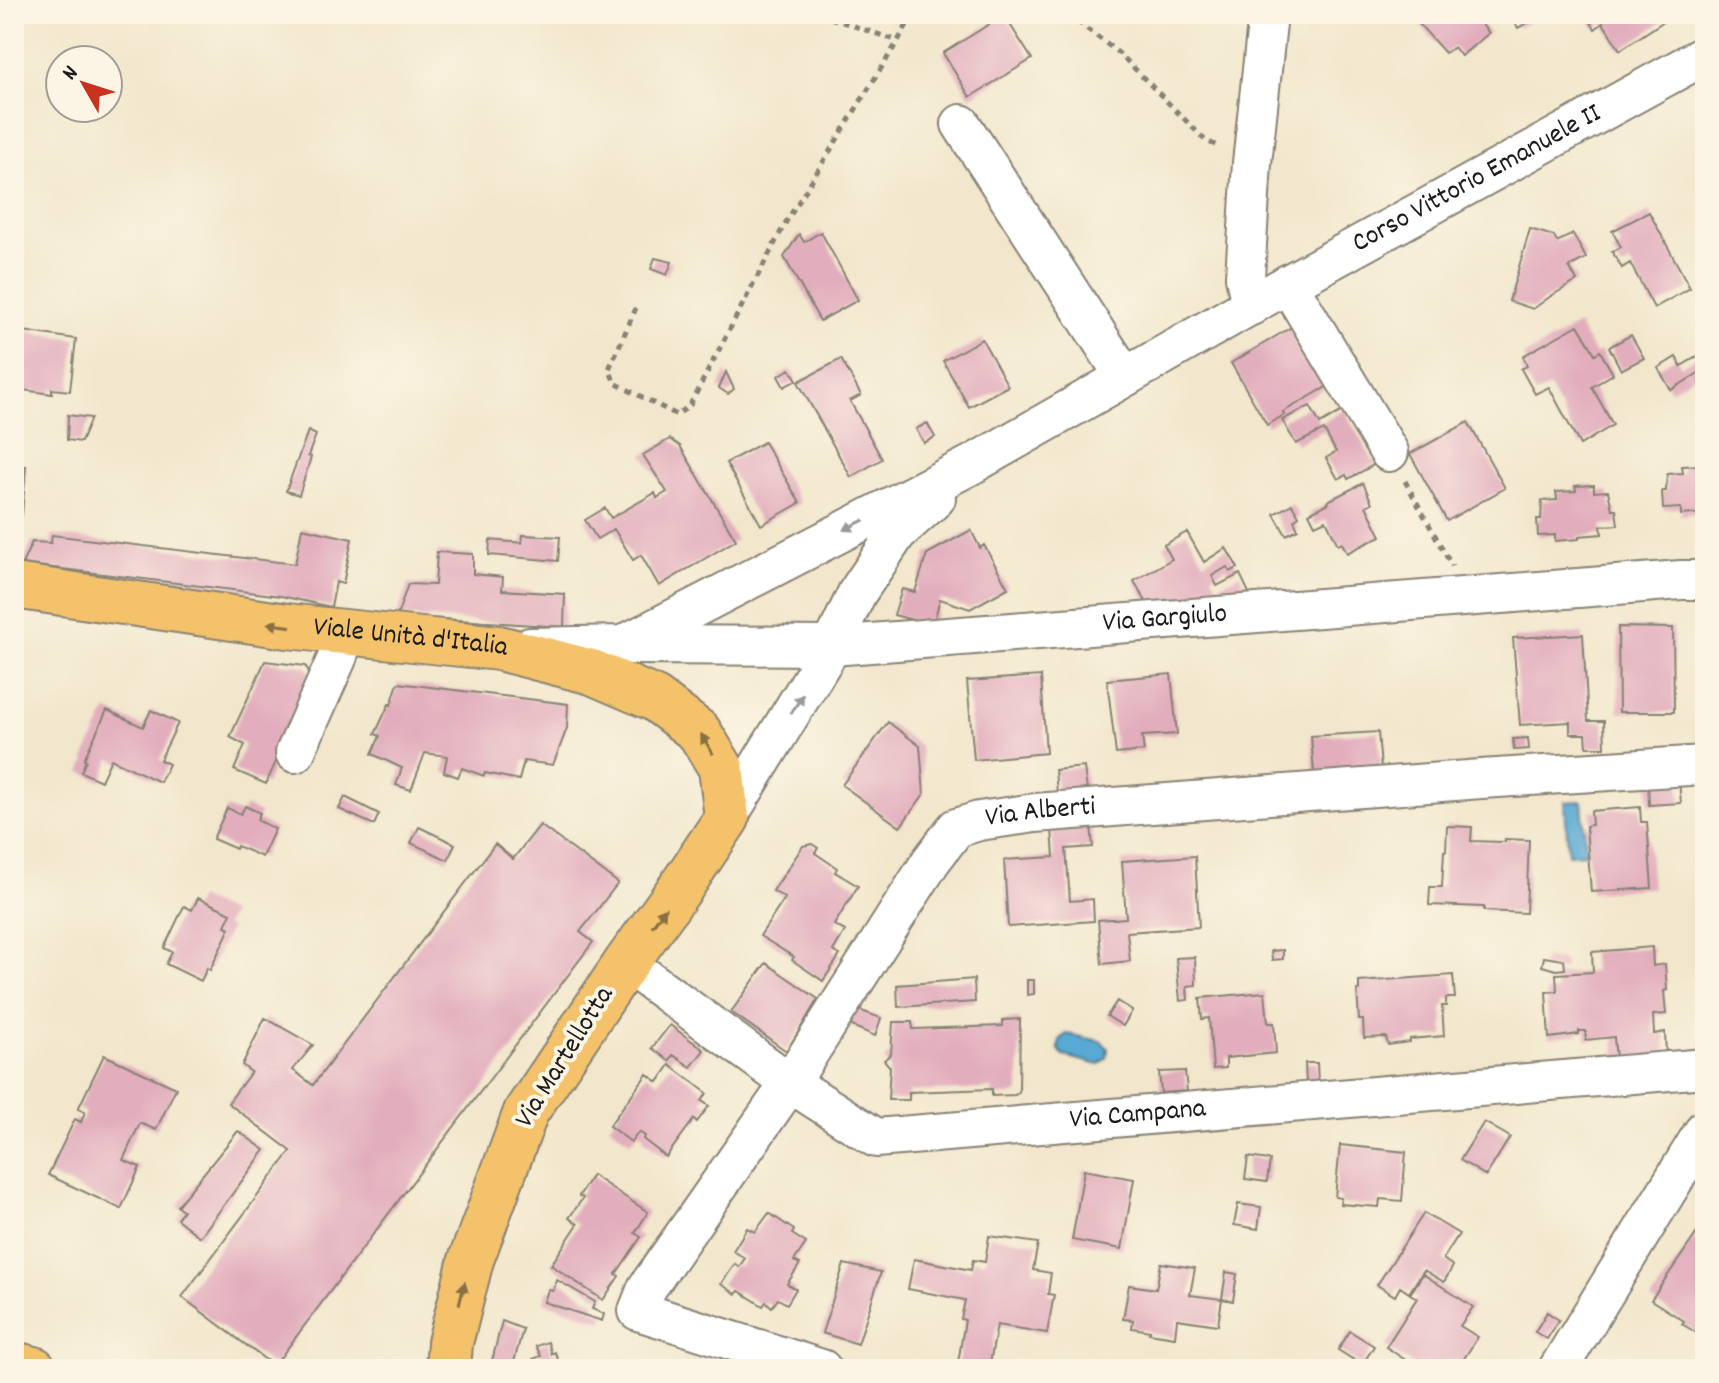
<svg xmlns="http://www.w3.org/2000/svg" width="1719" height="1383" viewBox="0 0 1719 1383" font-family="Dekko,sans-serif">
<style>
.water{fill:#58a9d3;stroke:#3a6278;stroke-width:2}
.building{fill:#e2aebd}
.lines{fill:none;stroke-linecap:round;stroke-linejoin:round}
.minor-casing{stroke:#878274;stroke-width:42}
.major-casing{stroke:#878274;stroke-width:48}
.path{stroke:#878274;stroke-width:5;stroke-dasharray:6 6;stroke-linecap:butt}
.minor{stroke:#fff;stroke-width:38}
.major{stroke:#f4c26a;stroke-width:44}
.oneway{fill:#999}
.oneway2{fill:#886f43}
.labels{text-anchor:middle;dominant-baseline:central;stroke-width:8;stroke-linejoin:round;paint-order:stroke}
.street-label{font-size:28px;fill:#1c1c1c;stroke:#fcf5e5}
</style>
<rect width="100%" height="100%" fill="#fcf5e5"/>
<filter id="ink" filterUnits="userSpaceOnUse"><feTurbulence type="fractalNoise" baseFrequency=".0125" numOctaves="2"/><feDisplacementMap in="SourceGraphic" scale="16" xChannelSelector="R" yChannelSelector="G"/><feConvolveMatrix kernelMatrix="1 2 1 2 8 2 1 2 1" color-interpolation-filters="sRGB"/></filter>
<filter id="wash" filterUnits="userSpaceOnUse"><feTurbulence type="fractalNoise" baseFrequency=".006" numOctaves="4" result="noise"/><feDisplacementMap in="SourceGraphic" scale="32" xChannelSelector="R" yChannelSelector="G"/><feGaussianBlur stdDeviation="1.8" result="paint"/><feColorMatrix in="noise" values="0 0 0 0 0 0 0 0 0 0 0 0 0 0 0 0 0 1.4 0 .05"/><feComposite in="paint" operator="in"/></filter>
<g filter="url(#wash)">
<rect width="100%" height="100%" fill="#f2e7cc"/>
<path class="water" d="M1582,801L1586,853L1568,854L1565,802Z
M1067,1034L1100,1041L1108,1048L1107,1058L1099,1065L1064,1056C1057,1052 1058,1045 1061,1038Z"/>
<g id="blocks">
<path class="building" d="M1410,14H1473L1489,33L1461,56L1454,47L1445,53Z
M1510,14H1525L1529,22L1518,28Z
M1594,14H1664L1667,19L1620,50L1603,23L1595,29L1588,18Z
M1004,15L1032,59L970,97L943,53Z
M1649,212L1690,288L1654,308L1630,263L1622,268L1612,252L1621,247L1612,231Z
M1530,229L1554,236L1557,242L1573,234L1586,258L1569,267L1577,281L1551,296L1533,309L1509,301Z
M821,232L858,300L820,321L784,257L799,234L804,242Z
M655,258L672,262L667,275L651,269Z
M1295,325L1330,385L1283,412L1284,415L1267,425L1231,363Z
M1578,325L1595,354L1600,351L1613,374L1592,387L1613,425L1580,445L1549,387L1535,394L1521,369L1527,366L1523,356Z
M23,331L76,339L70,391L52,389V394L15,389Z
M1631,335L1644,358L1621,370L1609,347Z
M982,339L1008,386L969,407L943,361Z
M1705,352V369L1671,390L1658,368L1676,357L1681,366Z
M841,359L861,395L850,401L882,459L851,477L798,382Z
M790,369L797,380L784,387L778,376Z
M726,372L734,389L728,394L719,388Z
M1310,406L1320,424L1344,410L1375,464L1348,479L1346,475L1338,479L1326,458L1336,452L1324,430L1296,444L1282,420Z
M68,415L91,418L81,442L67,440Z
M1468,422L1505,488L1447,521L1410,454Z
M927,423L935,437L924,443L916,429Z
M308,431L316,435L308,456L311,457L299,495L286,491Z
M670,439L680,446L736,540L659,586L641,555L633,560L614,529L597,539L585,520L605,508L611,518L655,493L657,498L667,492L643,455Z
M764,442L800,503L761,525L726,463Z
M1703,465V470H1705V513L1681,515V508L1663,509L1662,491H1666L1667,474L1683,473L1682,466Z
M14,466H26L22,515H14Z
M1363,483L1372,503L1366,506L1381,536L1347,553L1342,543L1338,545L1326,520L1315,525L1309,513L1329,503L1328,501Z
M1594,485V492L1608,491L1612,509H1616L1618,525L1601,526L1602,534L1579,536V539L1555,541V535L1538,536L1537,519H1541L1542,501L1557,500L1556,492L1576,491L1575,486Z
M1292,504L1299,516L1294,520L1298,529L1286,535L1274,514Z
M302,528L352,539L343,584L336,582L331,607L281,596L22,564L32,542L51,543L52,535L295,564Z
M971,530L980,548L984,545L1008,588L970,609L940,599L934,621L920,622L894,615L902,589L915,592L927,554Z
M1187,532L1204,562L1226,548L1238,568L1230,572L1227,567L1212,576L1217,586L1240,574L1250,595L1148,605L1134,581L1172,559L1164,545Z
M523,535L560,537L558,561L489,555L490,540L522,543Z
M437,552L473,554V574L503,577L502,590L565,594L564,627L397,616L408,584L435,585Z
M1618,627L1673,628L1674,712H1619Z
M1583,634L1588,721H1604L1605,747H1587L1586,734H1570V722L1520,725L1513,638Z
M265,661L305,666L314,677L266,784L234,770L245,745L230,737Z
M1171,674L1177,734L1142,736L1144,751L1116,754L1107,680Z
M1041,676L1046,753L974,760L967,681Z
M398,683L568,704L567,728L553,765L524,761L519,780L485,773L484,776L462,768L458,777L444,772L447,756L425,753L411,790L396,785L402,768L372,754L380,736L375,734L389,704L391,705Z
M107,710L143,727L151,710L178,723L160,760L169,764L160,782L111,759L101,781L81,772L86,760L84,759Z
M888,722L920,746L924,794L900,827L842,785Z
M1378,732L1381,768L1314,773L1311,736Z
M1528,738L1529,749L1514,750L1513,739Z
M1084,767L1087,791L1057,793L1055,770Z
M1679,781L1681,803L1649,805L1648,784Z
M345,797L379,814L374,825L339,809Z
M245,806L260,813L257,820L275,829L262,857L237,846L236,849L213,839L227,808L241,814Z
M1640,807L1641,822H1647L1652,888L1591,892L1586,826L1592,825L1591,811Z
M540,825L618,883L580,932L593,942L274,1366L182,1297L291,1151L228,1103L251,1072L242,1065L265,1018L313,1045L293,1070L313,1085L495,844L513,859Z
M1091,825L1093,847L1066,849L1070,901L1093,899L1094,921L1008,927L1004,860L1054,857L1052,829Z
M1447,826L1472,827L1471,841L1505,842V839L1529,840L1526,913L1484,911V907L1429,905L1430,887H1442L1444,851H1446Z
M419,827L455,844L448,860L411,843Z
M812,844L818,848L815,853L837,868L835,872L858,886L834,925L845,931L833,951L840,955L823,981L792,960L794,957L760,936L785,898L773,891L803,846Z
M1195,856L1199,927L1127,932L1130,961L1102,964L1098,920L1126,918L1122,861Z
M198,898L231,913L225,926L230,928L210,970L207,968L201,981L166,964L172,952L164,948L184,906L192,910Z
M1652,947L1653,966L1665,964L1667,990L1664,991L1666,1014L1653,1015L1654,1034L1665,1032L1666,1056L1616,1060L1614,1037L1586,1040V1031H1579V1034L1549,1038L1546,992L1557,991L1556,974L1593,972L1592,952Z
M1283,950V959L1272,960L1271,951Z
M1195,957L1196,985L1187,986L1188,1000L1180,1001L1176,958Z
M1544,957L1564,960L1565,969L1556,970L1542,966Z
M766,963L818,999L788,1049L785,1050L731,1012Z
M1453,975L1455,998H1446V1006H1442L1444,1036L1410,1039V1042L1388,1045L1386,1037L1364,1038L1363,1020H1359L1357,990H1359V982Z
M974,979L975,1002L898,1007L897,985Z
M1027,980H1034V994L1027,995Z
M1265,992L1268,1023H1274L1276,1053L1226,1058V1068L1213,1069L1209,1018L1202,1019L1200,998Z
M1117,1001L1132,1011L1123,1026L1107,1016Z
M856,1009L881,1018L875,1036L847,1024Z
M1020,1019L1019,1092L1015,1095L992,1096V1089L909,1092V1100H888L890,1067L884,1060L891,1054L893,1022H912L913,1029L1003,1026V1020Z
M670,1025L704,1050L691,1067L673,1055L669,1061L652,1048Z
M104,1055L176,1088L156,1130L140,1123L123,1160L140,1167L121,1209L48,1175L75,1119L81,1122L85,1112L78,1109Z
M1305,1063H1317L1318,1082L1306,1083Z
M670,1065L707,1093L702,1101L709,1106L697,1122L694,1119L666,1157L643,1139L645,1136L639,1132L631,1142L609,1126L647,1074L658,1082Z
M1185,1071L1187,1091L1161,1093L1159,1072Z
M1484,1122L1510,1137L1486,1176L1460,1160Z
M238,1131L265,1150L200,1237L177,1219L183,1210L177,1206Z
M1340,1145L1406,1152L1402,1201L1380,1199L1379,1207L1340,1204L1341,1198L1335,1197Z
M1248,1157L1270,1160L1267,1182L1245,1179Z
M1084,1170L1134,1179L1122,1249L1072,1240Z
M592,1175L648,1212L635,1233L641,1237L616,1274L619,1276L603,1300L551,1265L578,1224L569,1218L583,1198L579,1196Z
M1238,1204L1261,1207L1258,1229L1234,1225Z
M769,1213L794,1230L792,1234L806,1243L794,1261L800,1264L787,1284L796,1289L787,1304L778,1299L772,1307L766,1302L763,1306L739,1291L736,1294L721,1284L735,1264L739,1267L745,1258L733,1251L747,1228L755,1232Z
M1424,1213L1459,1234L1443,1259L1453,1266L1444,1282L1424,1270L1409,1293L1400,1287L1395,1296L1377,1285Z
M1705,1221V1317L1695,1332L1682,1324L1684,1321L1651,1300Z
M989,1236L1038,1243L1033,1270L1051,1273L1048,1294L1054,1295L1047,1333L997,1325L989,1369H957L965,1320L961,1319L965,1300L908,1289L914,1259L971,1270L973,1260L985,1262Z
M1161,1263L1195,1268L1190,1295L1222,1299L1218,1325L1177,1319L1175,1337L1149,1333L1150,1331L1132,1328L1133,1320L1123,1319L1129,1285L1156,1289Z
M844,1264L881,1272L858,1344L822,1333Z
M1226,1272L1237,1274L1233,1301L1222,1299Z
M1423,1274L1473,1307L1460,1326L1478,1337L1457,1369H1427L1422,1366L1419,1369L1386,1347L1417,1298L1410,1294Z
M557,1280L595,1302L592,1309L604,1314L602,1321L544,1302L548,1290L553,1291Z
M1547,1312L1559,1320L1547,1339L1535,1332Z
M502,1321L523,1329L512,1369H490Z
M1350,1331L1374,1346L1362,1365L1338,1350Z
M548,1342L552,1354L555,1352L562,1369H537L533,1359L541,1356L536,1346Z"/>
</g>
</g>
<g filter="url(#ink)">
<use href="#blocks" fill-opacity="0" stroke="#878274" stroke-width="2"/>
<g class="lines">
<defs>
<g id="minor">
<path d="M961,124L1125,377"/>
<path d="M1288,284L1389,452"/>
<path d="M1251,306L1245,277L1252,163L1268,14"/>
<path id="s1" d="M630,645L832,646L1681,580H1705"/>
<path id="s2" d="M530,647L623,645L973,464L1288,284L1705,55"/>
<path d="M295,753L338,656L345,632"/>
<path d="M727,818L832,646L857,593L897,533L936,498"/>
<path id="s3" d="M626,963L790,1083L876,1138L1705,1068"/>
<path id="s4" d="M822,1369L638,1311L647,1288L790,1083L931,861L956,828L979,821L1035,813L1481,779L1705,765"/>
<path d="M1558,1369L1705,1129"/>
</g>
<g id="major">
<path id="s5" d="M14,586L287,626L499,648L592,672L655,699L699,732L721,768L727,818L681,887L626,963L526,1112L471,1260L450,1343L448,1369"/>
<path d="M14,1364L34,1369"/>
</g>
</defs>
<use href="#minor" class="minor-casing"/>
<use href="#major" class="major-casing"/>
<path class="path" d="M819,14L898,41L913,14
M1068,14L1121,55L1205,140L1219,147
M636,308L609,369L615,383L677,415L690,405L786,222L898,41
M1405,481L1452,566"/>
<use href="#minor" class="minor"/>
<use href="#major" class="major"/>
</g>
<defs><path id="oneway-solid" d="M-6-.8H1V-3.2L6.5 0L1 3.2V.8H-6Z" transform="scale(2)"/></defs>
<g class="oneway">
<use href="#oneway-solid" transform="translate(854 525) rotate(153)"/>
<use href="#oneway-solid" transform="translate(797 704) rotate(-58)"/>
</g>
<g class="oneway2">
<use href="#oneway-solid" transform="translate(279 625) rotate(-172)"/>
<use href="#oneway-solid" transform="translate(707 744) rotate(-121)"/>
<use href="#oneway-solid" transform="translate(659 917) rotate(-54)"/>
<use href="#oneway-solid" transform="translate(462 1293) rotate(-76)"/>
</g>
</g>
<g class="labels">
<g class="street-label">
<text stroke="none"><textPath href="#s2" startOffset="1066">Corso Vittorio Emanuele II</textPath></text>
<text stroke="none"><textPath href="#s1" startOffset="536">Via Gargiulo</textPath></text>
<text stroke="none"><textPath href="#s5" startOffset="400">Viale Unità d'Italia</textPath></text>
<text stroke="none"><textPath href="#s4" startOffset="858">Via Alberti</textPath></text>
<text transform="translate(566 1058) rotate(-58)">Via Martellotta</text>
<text stroke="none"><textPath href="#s3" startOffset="568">Via Campana</textPath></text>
</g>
</g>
<rect width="1719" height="1383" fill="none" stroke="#fcf5e5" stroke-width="48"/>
<g transform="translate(84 84) rotate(309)"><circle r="38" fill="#fcf5e5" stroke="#a29e95" stroke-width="2"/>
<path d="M0-6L14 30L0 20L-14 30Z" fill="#c8321e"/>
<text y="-12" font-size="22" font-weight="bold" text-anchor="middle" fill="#1c1c1c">N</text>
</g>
</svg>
